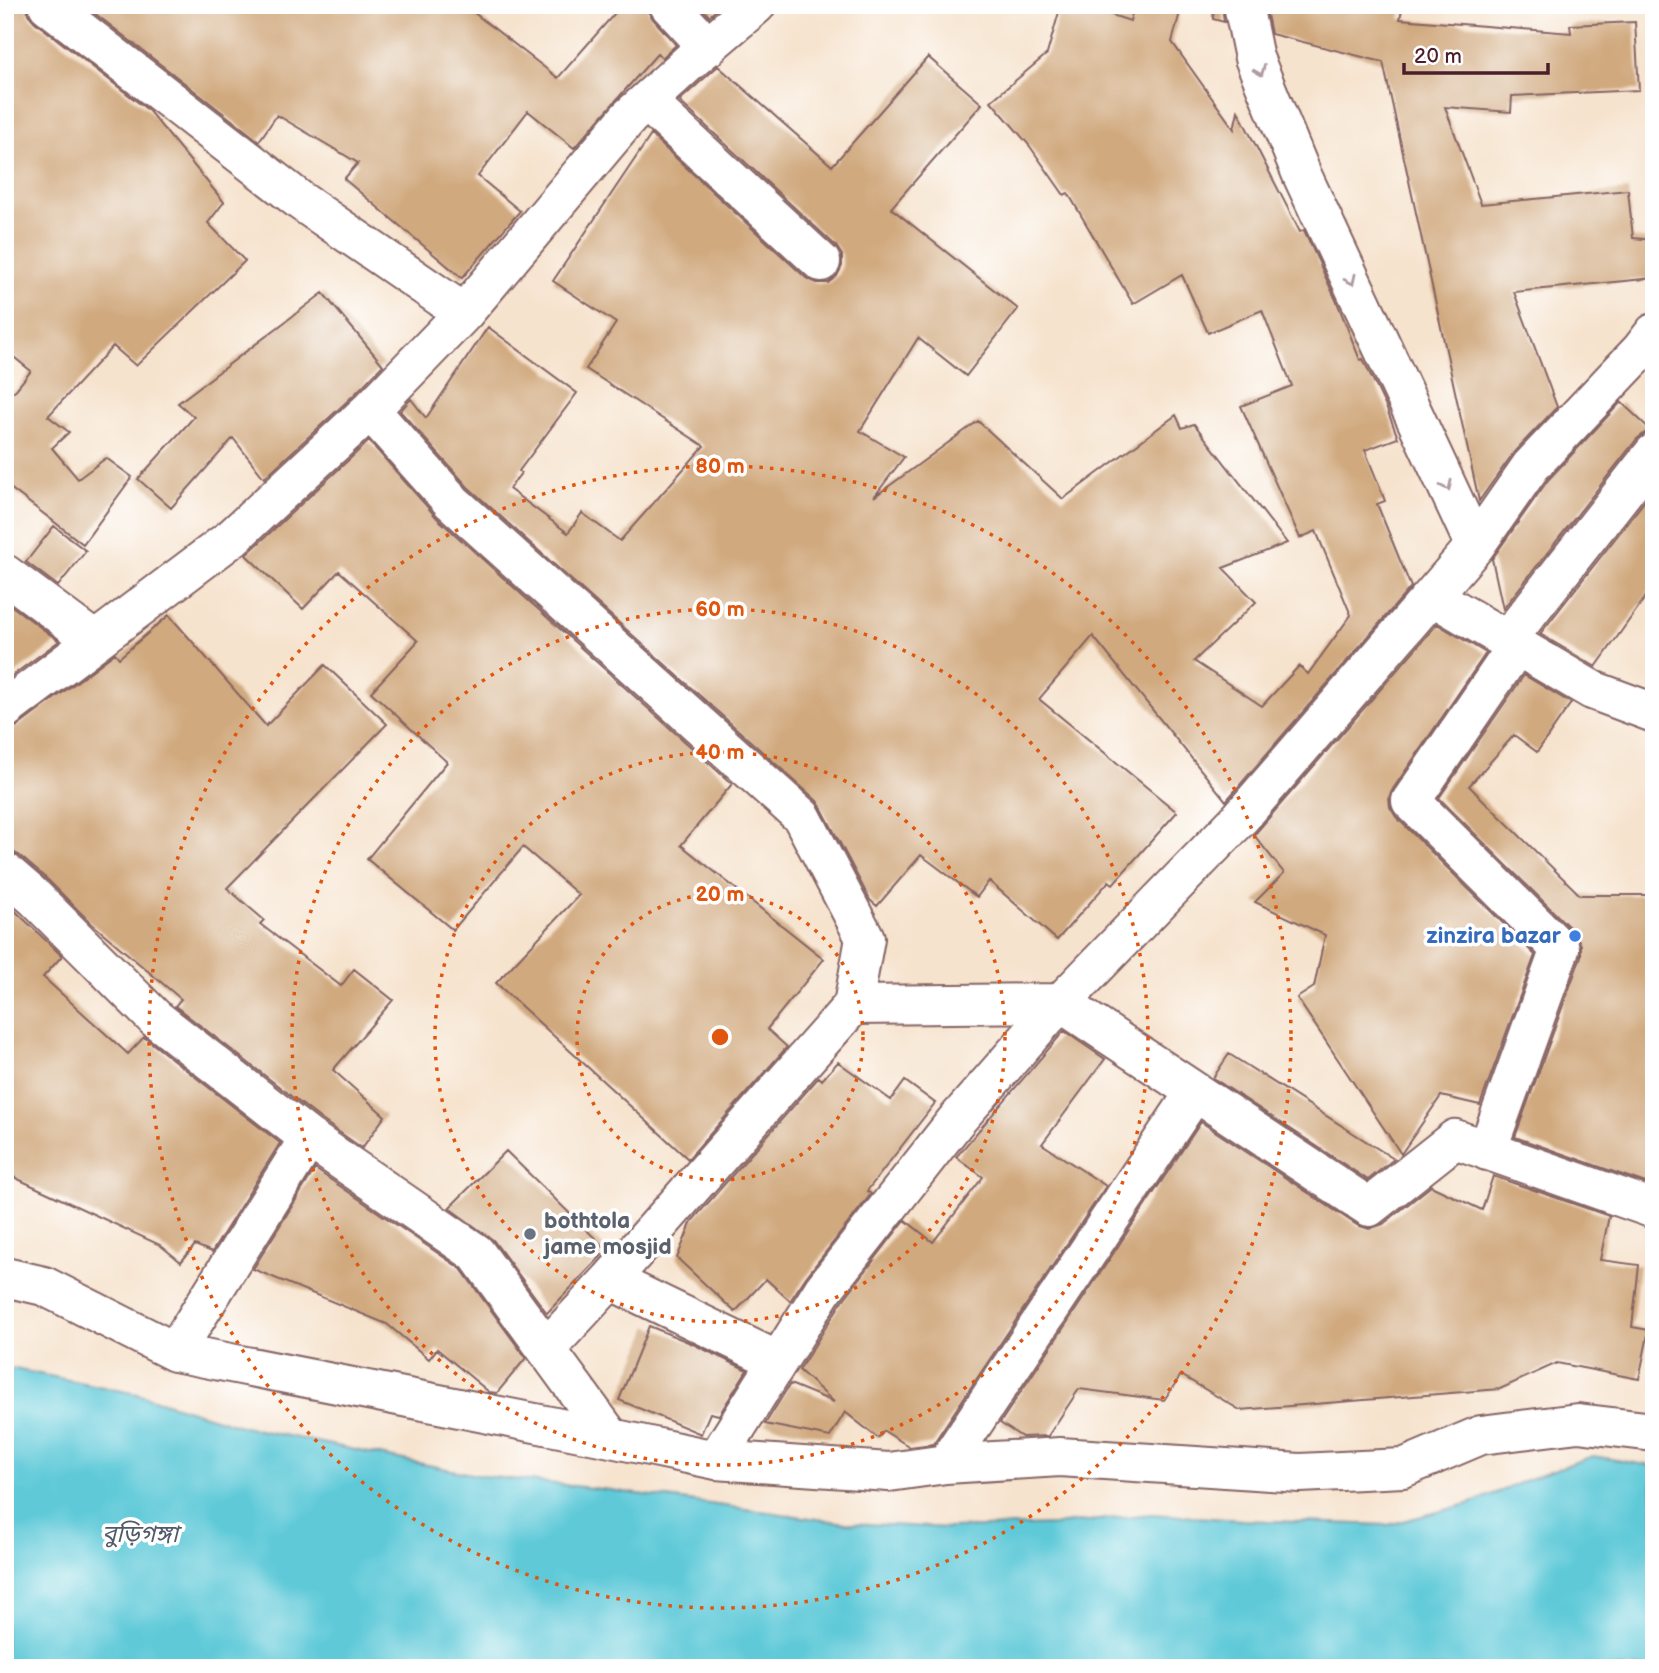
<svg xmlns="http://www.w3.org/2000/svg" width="1659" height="1673" viewBox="0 0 1659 1673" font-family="'Balsamiq Sans','Noto Sans Bengali',sans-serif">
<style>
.water{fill:#5ec9d8;stroke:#547482;stroke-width:2}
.building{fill:#d0a97e}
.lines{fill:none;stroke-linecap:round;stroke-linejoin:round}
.street-casing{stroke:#866464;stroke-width:42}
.street{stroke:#fff;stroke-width:38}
.oneway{stroke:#ae9aa0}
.ring{fill:none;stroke:#e0560e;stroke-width:3.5;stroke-dasharray:3.5 7}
.shop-dot{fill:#3f7fe0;stroke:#fff;stroke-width:2.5}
.worship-dot{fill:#6b7280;stroke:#fff;stroke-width:2.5}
.labels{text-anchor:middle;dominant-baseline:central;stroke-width:7;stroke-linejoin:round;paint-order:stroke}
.shop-label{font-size:23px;font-weight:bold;fill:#366cbe;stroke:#fff;text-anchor:end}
.worship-label{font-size:23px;font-weight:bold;fill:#5b616d;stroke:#fff;text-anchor:start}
.water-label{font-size:24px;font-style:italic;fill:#515a68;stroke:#fff}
.centre{fill:#e0560e;stroke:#fff;stroke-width:3.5}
.ring-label{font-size:21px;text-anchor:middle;font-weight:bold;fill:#e0560e;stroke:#fff;stroke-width:7;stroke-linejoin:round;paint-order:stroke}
</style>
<rect width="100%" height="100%" fill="#fff"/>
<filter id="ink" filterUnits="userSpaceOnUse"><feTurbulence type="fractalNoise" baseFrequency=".0143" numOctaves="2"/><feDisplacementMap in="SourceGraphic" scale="14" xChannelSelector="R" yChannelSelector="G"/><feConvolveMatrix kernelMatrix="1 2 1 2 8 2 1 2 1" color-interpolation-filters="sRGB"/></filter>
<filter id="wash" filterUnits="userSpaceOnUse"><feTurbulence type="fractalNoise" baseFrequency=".00686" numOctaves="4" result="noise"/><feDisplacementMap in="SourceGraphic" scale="28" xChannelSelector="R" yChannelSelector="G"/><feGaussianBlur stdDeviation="1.57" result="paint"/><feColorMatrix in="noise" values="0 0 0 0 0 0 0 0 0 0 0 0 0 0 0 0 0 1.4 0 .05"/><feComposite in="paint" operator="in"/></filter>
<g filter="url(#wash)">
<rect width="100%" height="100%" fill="#f6e3ce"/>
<path class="water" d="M5,1367L137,1394L244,1427L476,1475L610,1490L846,1523L949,1528L1055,1525L1151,1514L1242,1520L1388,1525L1472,1503L1539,1475L1593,1456L1653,1466L1654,1668H5Z"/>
<g id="blocks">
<path class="building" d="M5,5H27L28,14L35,22L148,110L224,202L208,223L245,261L136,366L113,346L48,416L69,432L52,448L78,479L106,458L132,477L83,544L5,484V386L14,392L31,371L5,350Z
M84,5H464L558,78L622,5H648V11L653,19L676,45L662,58L657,54L574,148L528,111L478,176L520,211L462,278L344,179L358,163L277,115L259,141Z
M699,5H722L709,16Z
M1061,5H1081L1130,21L1134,5H1182L1172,42L1234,129L1238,111L1300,232L1304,230L1337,302L1360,360L1363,359L1386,407L1398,438L1365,450L1385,501L1377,504L1411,587L1226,801L1093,636L1039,699L1177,812L1113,884L1109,881L1057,940L989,881L977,897L921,855L877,906L870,900L821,807L817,801L468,487L400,411L411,399L426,418L488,327L577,393L519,471L521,473L509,489L568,533L582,513L620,541L704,446L586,369L616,323L553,281L651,135L806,278L817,283H828L837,276L842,266V255L836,246L679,101L718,66L832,166L928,57L982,104L891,208L1018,309L966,376L918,338L860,431L904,457L874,497L978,421L1063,499L1176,415L1182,428L1194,424L1287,543L1223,568L1256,602L1194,661L1262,706L1299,666L1308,674L1351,615L1316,531L1300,538L1241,406L1292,386L1262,310L1208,333L1182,275L1133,304L1068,193L1064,195L1029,145L991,101L1047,54Z
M1214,5H1222L1224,22L1213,19Z
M1265,5H1403L1400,19L1571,33L1570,25L1635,22L1639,90L1512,96L1511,112L1445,107L1481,204L1628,190L1633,238L1654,240V278L1514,292L1557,407L1515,451L1479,501L1383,62L1271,34Z
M323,293L383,365L355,394L264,478L233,438L171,508L138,479L194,417L178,403Z
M1621,402L1653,432L1645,433L1637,439L1503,609L1492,559L1548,480Z
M369,441L437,518L732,784L681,845L824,959L767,1029L787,1047L688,1159L496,983L579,895L523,847L453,930L367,859L447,762L371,692L418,641L339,571L303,609L246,555Z
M1654,489V585L1596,667L1540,634Z
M54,526L86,551L58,586L26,562Z
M5,601L59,641L5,681Z
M169,615L266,726L325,665L387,724L227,888L264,920L260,924L341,986L354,969L393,1000L333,1070L385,1116L362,1148L322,1120L175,1006L181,999L91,923L49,881L19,855L10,851H5V730L18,726L115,653L119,658Z
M1437,624L1486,653L1393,789L1389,797L1390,807L1396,817L1535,955L1480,1105L1441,1096L1401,1154L1297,998L1314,987L1325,935L1255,902L1284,873L1254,835Z
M1524,675L1571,703L1537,752L1514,735L1469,786L1580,895H1654V1186L1515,1137L1581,956V945L1575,933L1439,798Z
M5,901L62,956L43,977L128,1054L144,1037L280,1143L212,1252L195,1245L181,1262L160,1245L5,1173Z
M1064,1031L1105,1059L1042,1144L1106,1186L933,1444L910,1447L884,1431L878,1438L845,1412L830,1437L765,1424L790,1384L834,1402L799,1370L841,1303L905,1220L933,1242L983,1177L956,1157Z
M1229,1054L1394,1159L1368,1180L1213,1078Z
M838,1062L891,1100L905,1081L935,1103L867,1191L871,1194L806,1277L790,1301L766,1279L735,1312L677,1258L692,1221L819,1077L822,1080Z
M1201,1122L1357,1225L1369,1229L1383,1224L1431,1186L1482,1210L1493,1176L1609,1216L1600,1260L1639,1265L1632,1327L1649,1330L1639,1379L1557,1363L1500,1389L1240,1410L1181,1375L1164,1400L1079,1389L1048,1436L1022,1437L1000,1423Z
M506,1151L607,1250L547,1313L493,1240L449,1208Z
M315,1169L461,1269L526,1358L497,1393L489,1392L437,1349L429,1359L387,1324L253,1269Z
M649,1326L693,1344L747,1370L719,1415L710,1413L701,1434L619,1400Z"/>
</g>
</g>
<g filter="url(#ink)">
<use href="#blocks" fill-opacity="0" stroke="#866464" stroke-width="2"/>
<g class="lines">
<defs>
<path id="street" d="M48,5L302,202L464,313
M669,5L708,47
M1243,5L1254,58L1302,175L1475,546
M647,102L821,262
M370,410L452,502L802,817L865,938L853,1005
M5,574L95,641
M1432,596L1592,690L1654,713
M1507,640L1654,453
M5,709L233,537L370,410L464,313L629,117L696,56L756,5
M5,872L34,897L155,1018L309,1138L476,1253L611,1438
M1487,1151L1560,949L1411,801L1517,646
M5,1277L44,1286L175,1352L611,1438L716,1460L889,1472L946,1464L1060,1457L1300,1473L1403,1468L1481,1435L1578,1423L1654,1432
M610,1280L778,1361
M546,1349L610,1280L853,1005L1061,1003L1369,1207L1455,1139L1654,1209
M175,1352L309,1138
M716,1460L823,1290L955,1122L1046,1018L1241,817L1475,546L1531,466L1641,350L1654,333
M946,1464L1195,1092"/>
</defs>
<use href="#street" class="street-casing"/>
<use href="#street" class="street"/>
</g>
<defs><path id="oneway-chevron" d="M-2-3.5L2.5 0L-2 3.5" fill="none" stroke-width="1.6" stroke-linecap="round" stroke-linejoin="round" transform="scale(1.75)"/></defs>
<g class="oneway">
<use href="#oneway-chevron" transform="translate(1260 71) rotate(68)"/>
<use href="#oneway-chevron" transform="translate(1351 280) rotate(65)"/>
<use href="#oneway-chevron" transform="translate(1447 486) rotate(65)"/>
</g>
</g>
<g class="ring">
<circle cx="720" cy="1037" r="143"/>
<circle cx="720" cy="1037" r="285"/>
<circle cx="720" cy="1037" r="428"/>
<circle cx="720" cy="1037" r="571"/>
</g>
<circle class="shop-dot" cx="1575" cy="936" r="7"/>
<circle class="worship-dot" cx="530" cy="1234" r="7"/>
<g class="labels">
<g class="shop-label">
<text x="1561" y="936">zinzira bazar</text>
</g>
<g class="worship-label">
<text x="544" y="1221">bothtola<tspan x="544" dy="26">jame mosjid</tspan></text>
</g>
<g class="water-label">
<text x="140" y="1534">বুড়িগঙ্গা</text>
</g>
</g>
<circle cx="720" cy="1037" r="10" class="centre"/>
<g class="ring-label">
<text x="720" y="473">80 m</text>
<text x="720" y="616">60 m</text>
<text x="720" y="759">40 m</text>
<text x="720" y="901">20 m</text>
</g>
<rect width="1659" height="1673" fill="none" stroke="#fff" stroke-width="28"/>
<path d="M1404 63v10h144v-10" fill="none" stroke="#4a1f2b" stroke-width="3.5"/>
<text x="1414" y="63" font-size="21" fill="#4a1f2b" stroke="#ffffff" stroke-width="5" paint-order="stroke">20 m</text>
</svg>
